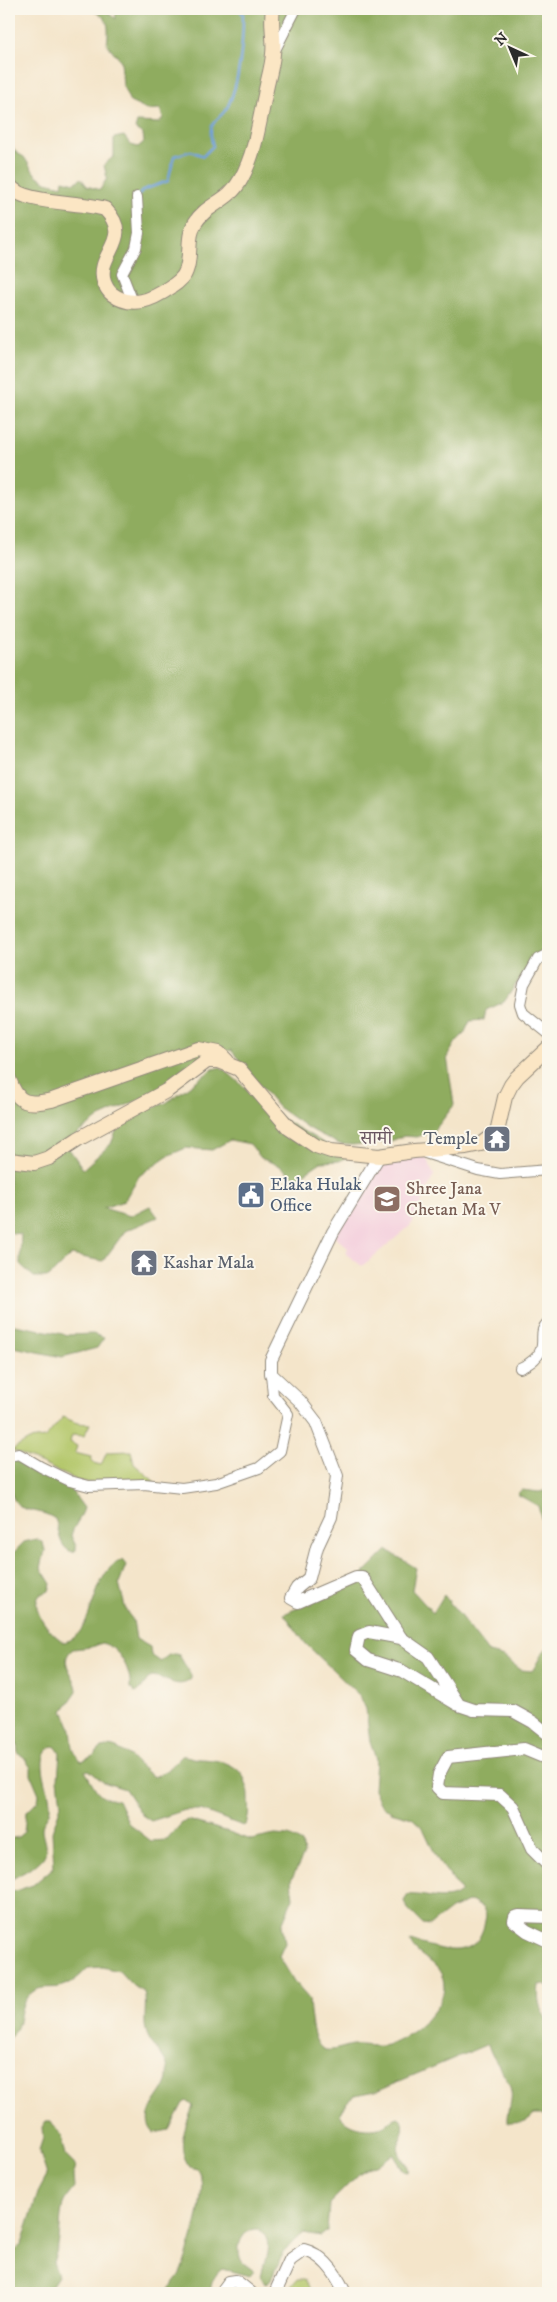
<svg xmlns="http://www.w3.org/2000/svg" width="557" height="2302" viewBox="0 0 557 2302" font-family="'IM FELL DW Pica','Noto Serif Devanagari',serif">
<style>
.built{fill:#f4cfdd}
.green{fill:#b4c76a;stroke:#70794a}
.forest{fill:#8fac5e;stroke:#5d6c44}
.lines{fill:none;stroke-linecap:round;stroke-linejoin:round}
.stream{stroke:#72a1db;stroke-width:2.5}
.minor-casing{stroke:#90887a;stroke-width:12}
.tertiary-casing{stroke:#90887a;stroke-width:14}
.secondary-casing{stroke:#90887a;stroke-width:16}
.minor{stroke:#fff;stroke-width:10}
.tertiary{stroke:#fff;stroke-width:12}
.secondary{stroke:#fbe6c4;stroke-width:14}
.labels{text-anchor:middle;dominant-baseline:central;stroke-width:4;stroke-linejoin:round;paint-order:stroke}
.worship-label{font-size:18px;fill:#5b616d;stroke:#fbf7ec;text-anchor:end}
.service-label{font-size:18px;fill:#4e5e75;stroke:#fbf7ec;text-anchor:start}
.education-label{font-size:18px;fill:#785e54;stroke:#fbf7ec;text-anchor:start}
.neighbourhood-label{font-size:19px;fill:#695461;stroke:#fbf7ec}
</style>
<rect width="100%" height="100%" fill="#fbf7ec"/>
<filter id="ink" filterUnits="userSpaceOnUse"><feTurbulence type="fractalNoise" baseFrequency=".02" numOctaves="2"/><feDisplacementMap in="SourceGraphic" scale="10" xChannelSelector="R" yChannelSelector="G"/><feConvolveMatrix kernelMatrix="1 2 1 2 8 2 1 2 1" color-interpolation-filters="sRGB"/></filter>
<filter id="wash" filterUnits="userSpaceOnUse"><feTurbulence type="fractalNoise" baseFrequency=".0096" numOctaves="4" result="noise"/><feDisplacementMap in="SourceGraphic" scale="20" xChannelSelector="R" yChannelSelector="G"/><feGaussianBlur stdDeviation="1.12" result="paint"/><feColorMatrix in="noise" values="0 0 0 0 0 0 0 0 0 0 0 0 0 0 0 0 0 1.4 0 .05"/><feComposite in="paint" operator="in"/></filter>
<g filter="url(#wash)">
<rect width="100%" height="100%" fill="#f4e5ca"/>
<path class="built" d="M425,1155L434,1175L410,1226L362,1266L346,1254L348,1248L334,1236L369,1163Z"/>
<path class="green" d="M63,1417L77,1423L90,1424L84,1436L72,1435L70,1442L77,1446L75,1453L91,1457L93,1463L101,1465L107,1452L131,1451L134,1464L155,1482L96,1484L79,1481L12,1450L29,1440L45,1438Z
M297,2279H305L311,2293H289L292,2285Z"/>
<path class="forest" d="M100,9H103L116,19L115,9H548V948L537,953L504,1002L486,1010L484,1020L470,1021L464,1034L456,1042L447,1057L454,1105L434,1131L417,1137L404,1136L388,1142L352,1145L339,1144L308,1128L278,1107L231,1050L217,1053L150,1095L100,1117L65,1143L83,1169L111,1144L119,1124L148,1109L166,1103L213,1069L221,1067L248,1090L265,1109L348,1157L339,1161L321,1162L296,1179L280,1166L261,1158L250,1144L230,1140L212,1150L186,1148L167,1156L139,1176L124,1201L103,1208L130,1216L150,1206L158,1217L125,1231L103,1261L71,1255L49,1277H34L20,1264L21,1234L12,1233L9,1230V142L17,153L24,157L35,174L46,182L62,186L63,180L75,183L81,178L87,186L100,190L107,178L104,165L114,156V138L124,136L131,145L138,147L144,142L143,134L135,129L137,122L159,123L163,118L160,109L147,110L130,102L123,86L121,61L107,44C109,29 110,18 95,12Z
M9,1324L68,1335L93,1334L104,1338L97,1348L62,1357L9,1346Z
M16,1459L30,1466L42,1476L68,1486L84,1508C81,1519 73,1526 71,1536L76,1546V1550L73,1552C58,1548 60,1531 55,1519C45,1512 36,1512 25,1509C7,1503 9,1475 9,1460Z
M522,1490L539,1492L548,1490V1529L542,1521L538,1506L517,1494Z
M36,1539L43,1543L45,1550L41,1568L51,1584L49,1591C46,1593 41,1593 39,1596C29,1611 53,1636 64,1642C96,1637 90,1570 122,1560L126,1565L119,1583L126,1611L133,1620L136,1639L150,1647L151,1655L161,1662C166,1656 171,1652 179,1655L191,1675V1679C178,1691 166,1677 152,1676C144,1681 144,1688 136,1693L130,1688C132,1671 119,1647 102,1643L92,1647L73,1649C56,1662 77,1676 77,1691L63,1711C66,1717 70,1724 71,1731C73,1743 71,1753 82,1761L93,1756L102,1747C122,1741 139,1769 154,1777L167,1771L181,1756C187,1755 193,1759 200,1759C226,1760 248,1766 248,1797C248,1807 250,1815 246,1824L243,1826L201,1810H185L151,1821L142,1815L125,1789L103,1782L89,1770L85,1771C96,1788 96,1798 118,1800L129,1824L151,1841L167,1840L181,1824L187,1820L229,1832L251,1840L275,1835L289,1836L302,1843L304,1854L291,1880L293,1898L282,1924L285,1943L279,1956L295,1983L309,1999C310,2010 311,2042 323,2049C330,2053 345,2046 353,2045C364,2044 376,2048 387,2045C408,2040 443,2010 444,1988C444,1959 417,1961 410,1941C431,1946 469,1962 481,1934C484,1928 485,1921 486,1915L483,1908L471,1901L451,1909L430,1925L423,1924L407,1908L404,1901L408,1895C425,1893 448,1905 461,1891L438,1860L423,1828L412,1818L391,1812L380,1803L374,1790L376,1759L370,1742L366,1709L360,1696L306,1644L284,1614L354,1583L387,1550L416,1568L412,1590L433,1613L444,1595L489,1653L504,1657L521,1670L532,1671C538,1663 541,1652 548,1647V1987L545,1984L539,1985C537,1999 539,2009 548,2021V2145V2121L542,2114H534C527,2123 519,2123 508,2123C507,2112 513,2100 511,2091C508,2074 492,2061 488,2044L376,2091L355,2095L346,2103L340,2113C344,2128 369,2132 382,2127C388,2125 391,2119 398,2117L401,2119C406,2131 397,2140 399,2151C400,2160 410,2163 408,2172L404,2171L393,2154L377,2166L370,2167L360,2173L329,2204L327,2231L321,2236L303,2233C294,2240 285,2250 279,2261C275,2269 274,2276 268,2283L265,2284L261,2277C263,2263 276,2239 259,2229C242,2228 234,2247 242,2262L254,2271L250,2276L222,2269C214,2275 211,2283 210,2293H166C170,2285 178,2279 181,2271C189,2252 211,2183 197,2169L190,2167C175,2148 186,2126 193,2106L187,2101L183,2103L169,2130L154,2133C136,2114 165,2097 168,2078C171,2057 153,2051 147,2034C142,2021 148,2006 144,1992L133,1986L119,1971L102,1967L88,1968C81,1975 73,1983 63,1986C50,1990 41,1984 30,1994C15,2008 25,2025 9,2038V1893L33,1885L54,1867L52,1832L61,1805L58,1779L60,1753L56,1747L53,1746C31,1757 52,1790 50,1808C50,1815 42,1821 42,1829C42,1839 50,1850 42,1859C34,1868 18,1875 9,1881V1839L18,1837L24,1832L26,1813L38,1801L39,1794L31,1775V1768L24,1757L18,1753L16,1738L9,1728V1557L24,1542Z
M46,2121H51L61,2137L65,2155L76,2166L73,2176L74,2188C69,2195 64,2199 62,2208C59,2227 61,2244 53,2262L58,2276L52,2285L57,2293H9V2248L17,2249L22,2243L39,2190L47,2175L39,2150L43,2138L42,2127Z"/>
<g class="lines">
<path class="stream" d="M138,196L143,190L168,181L174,156L191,151L203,156L213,146C205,119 220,122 228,106C240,81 243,41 243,14L239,9"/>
</g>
</g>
<g filter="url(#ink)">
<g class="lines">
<defs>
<path id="minor" d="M274,52L296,9
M133,302L122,274L136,248L139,233L137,197
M548,954L538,959L524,984L520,1004L523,1013L548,1033
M425,1153L478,1170L500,1174L548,1170
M520,1368C530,1364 541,1356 542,1345C543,1335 540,1330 548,1322
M9,1456L19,1454L41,1467L70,1481L89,1486L144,1484L182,1488L216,1483L259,1468L280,1451L288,1414L273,1395L271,1374"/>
<path id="tertiary" d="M379,1156L333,1232L271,1360V1374L300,1401L316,1422L337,1476L331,1517L317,1547L309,1578L297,1588L291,1598L298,1602L356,1577H362L401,1638L428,1657L459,1705L474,1710L513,1711L533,1722L548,1734
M401,1638L369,1632L359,1636L356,1650L368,1660L402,1671L457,1704
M548,1759L524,1749L448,1757L439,1774L437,1787L443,1793L500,1795L513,1807L532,1849L548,1865
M548,1917L519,1916L515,1917L514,1921L527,1931L548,1941
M221,2293L229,2282L236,2281L251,2293
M275,2293L290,2260L304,2250C324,2255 337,2275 345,2293"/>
<path id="secondary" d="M9,184C19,205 83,201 105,209C135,240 95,253 104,282C106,287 108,291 112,294C132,309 152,300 171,287C177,283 184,278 186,271C192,256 186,237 195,223C206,204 229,202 241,179C255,154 259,123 265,95C267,82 272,68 273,54C275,39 270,24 273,9
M9,1079C18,1105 28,1105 52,1100L198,1049L219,1053L227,1061
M9,1160L34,1163L49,1158L78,1139L168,1090L207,1061H219L239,1069L289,1128L316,1146L331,1151L379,1156L414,1151L466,1147L481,1144L497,1132L505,1097L511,1085L517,1077L548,1048"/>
</defs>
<use href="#minor" class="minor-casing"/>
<use href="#tertiary" class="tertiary-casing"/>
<use href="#secondary" class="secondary-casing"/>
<use href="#minor" class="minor"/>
<use href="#tertiary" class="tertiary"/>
<use href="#secondary" class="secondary"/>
</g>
</g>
<defs>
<symbol id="temple-square" viewBox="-11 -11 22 22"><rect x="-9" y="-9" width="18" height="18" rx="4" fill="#6b7280" stroke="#fbf7ec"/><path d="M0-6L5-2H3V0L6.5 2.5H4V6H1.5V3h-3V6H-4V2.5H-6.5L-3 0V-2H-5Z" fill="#fff"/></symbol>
<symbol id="civic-square" viewBox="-11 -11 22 22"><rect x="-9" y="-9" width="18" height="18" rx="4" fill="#5c6f8a" stroke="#fbf7ec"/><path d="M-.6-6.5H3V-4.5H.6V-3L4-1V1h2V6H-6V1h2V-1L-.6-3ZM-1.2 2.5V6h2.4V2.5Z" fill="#fff"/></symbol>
<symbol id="school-square" viewBox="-11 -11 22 22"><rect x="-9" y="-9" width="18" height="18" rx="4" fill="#8d6e63" stroke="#fbf7ec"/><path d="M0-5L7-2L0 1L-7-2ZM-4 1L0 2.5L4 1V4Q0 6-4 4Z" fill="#fff"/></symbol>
</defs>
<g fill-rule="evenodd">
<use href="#temple-square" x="481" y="1123" width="32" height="32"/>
<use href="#civic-square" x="235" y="1179" width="32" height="32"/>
<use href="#school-square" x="371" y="1183" width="32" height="32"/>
<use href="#temple-square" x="128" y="1247" width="32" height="32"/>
</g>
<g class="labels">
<g class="worship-label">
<text x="478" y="1139">Temple</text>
<text x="163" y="1263" text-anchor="start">Kashar Mala</text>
</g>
<g class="service-label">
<text x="270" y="1185">Elaka Hulak<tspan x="270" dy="21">Office</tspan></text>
</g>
<g class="education-label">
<text x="406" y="1189">Shree Jana<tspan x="406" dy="21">Chetan Ma V</tspan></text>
</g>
<g class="neighbourhood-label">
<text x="376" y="1138">सामी</text>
</g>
</g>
<rect width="557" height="2302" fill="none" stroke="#fbf7ec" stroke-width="30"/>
<g transform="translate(510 48) rotate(316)" stroke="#fbf7ec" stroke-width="4" paint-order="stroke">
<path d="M0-4L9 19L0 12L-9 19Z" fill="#2b2b2b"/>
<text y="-8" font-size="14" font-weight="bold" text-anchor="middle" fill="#2b2b2b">N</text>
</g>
</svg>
